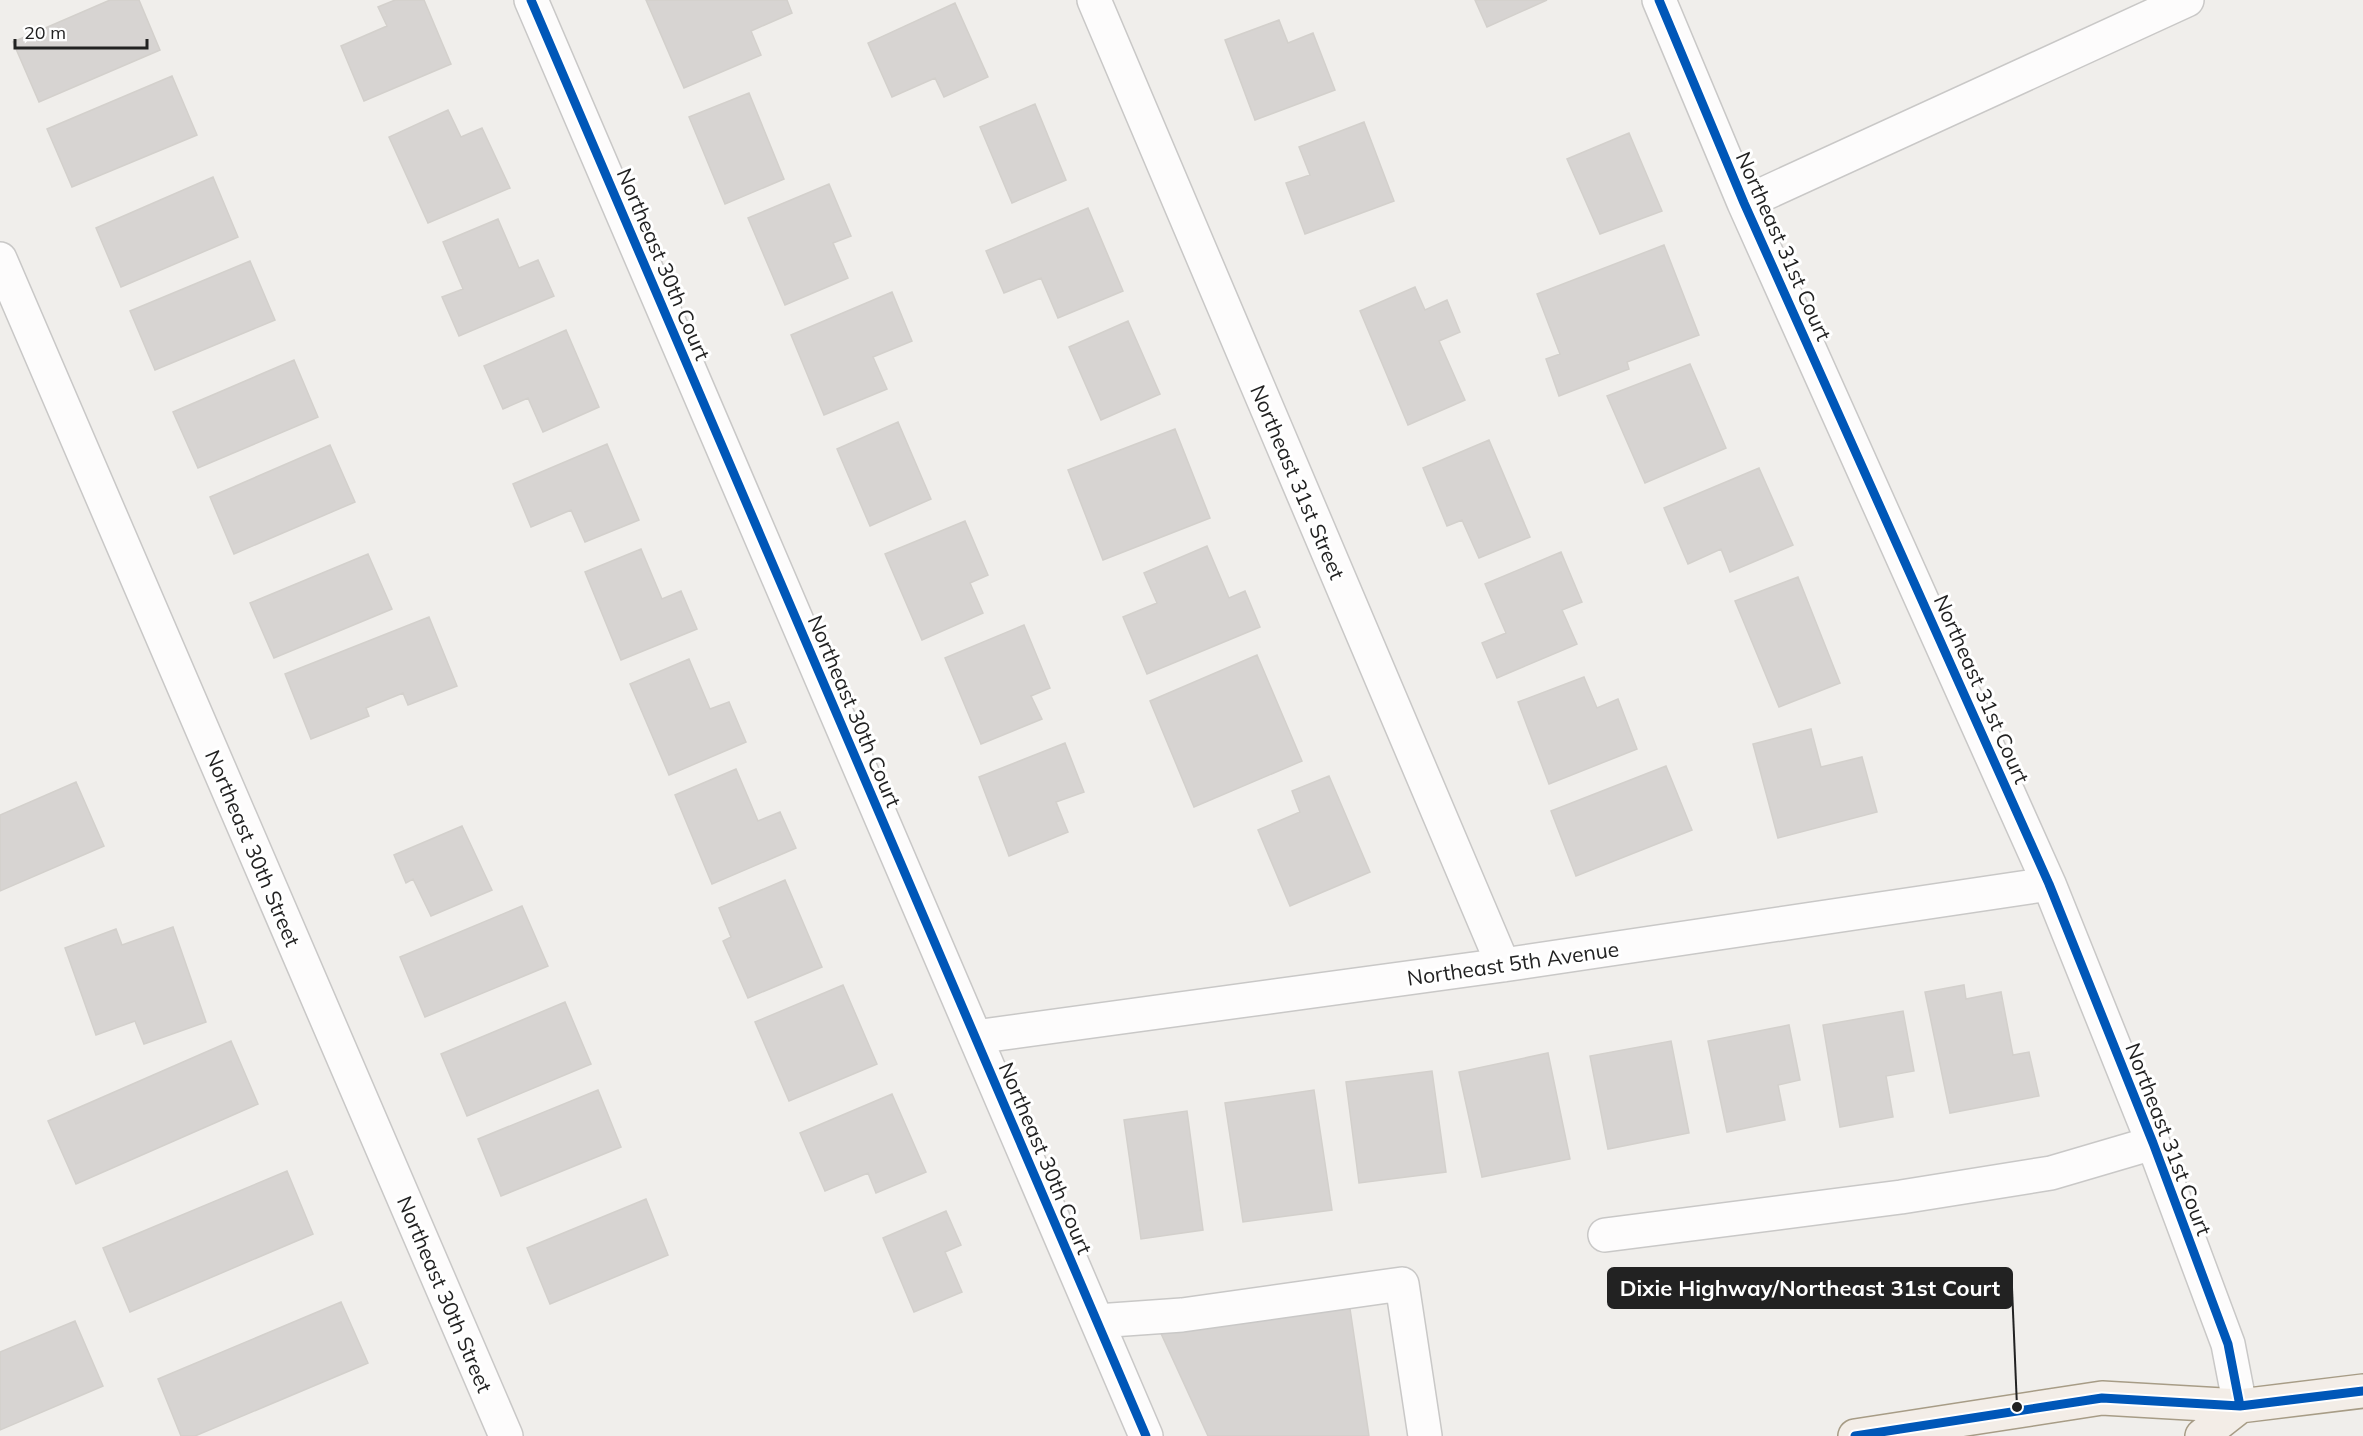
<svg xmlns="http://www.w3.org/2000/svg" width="2363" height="1436" viewBox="0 0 2363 1436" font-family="Mulish,sans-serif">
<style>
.building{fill:#d7d4d2;stroke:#d3d0cc;stroke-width:1.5}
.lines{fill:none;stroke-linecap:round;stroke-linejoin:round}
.minor-casing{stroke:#c9c8c7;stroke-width:36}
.major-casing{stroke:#a79c86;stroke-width:36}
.minor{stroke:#fdfcfc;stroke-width:33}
.major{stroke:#f3ede7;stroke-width:33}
.cycleway-casing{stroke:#fff;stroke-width:13}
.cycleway{stroke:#0057b8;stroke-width:9}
.labels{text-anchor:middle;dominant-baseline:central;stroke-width:6;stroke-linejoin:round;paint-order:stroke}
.street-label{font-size:21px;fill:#222;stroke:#fff}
.leader{fill:none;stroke:#222;stroke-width:2}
.callout-dot{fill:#222;stroke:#fff;stroke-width:2}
.callout{fill:#222;stroke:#222;stroke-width:2}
.callout-label{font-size:22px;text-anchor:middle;font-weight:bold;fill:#fff}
</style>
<rect width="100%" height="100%" fill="#f0eeeb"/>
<path class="building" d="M110,0H139L160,50L39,102L13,42Z
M395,0H424L451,64L364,101L341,46L387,26L378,7Z
M646,0H787L792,13L751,31L761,55L684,88Z
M1475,0H1547L1487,27Z
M955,3L988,77L944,97L935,78L892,97L868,43Z
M1279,20L1288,43L1313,33L1335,90L1255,120L1225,40Z
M172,76L197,135L72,187L47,129Z
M749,93L784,179L725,204L689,117Z
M1035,104L1066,180L1012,203L980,127Z
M448,110L461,137L482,128L510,188L428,223L389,137Z
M1364,122L1394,201L1305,234L1286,183L1310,175L1299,147Z
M1629,133L1662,211L1600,234L1567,159Z
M213,177L238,237L121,287L96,228Z
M829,184L851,236L833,243L848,278L785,305L748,218Z
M1088,208L1123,291L1058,318L1041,278L1004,293L986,251Z
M498,219L519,268L538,260L554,296L459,336L442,297L463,289L443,242Z
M1664,245L1699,335L1627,362L1629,369L1559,396L1546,359L1560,354L1537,294Z
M250,261L275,320L155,370L130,311Z
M1415,287L1425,310L1447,300L1460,332L1439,341L1465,400L1408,425L1360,311Z
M892,292L912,341L873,357L887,389L824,415L791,335Z
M1128,321L1160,394L1101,420L1069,347Z
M566,330L599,407L543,432L528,398L503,409L484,366Z
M294,360L318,417L198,468L173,412Z
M1690,364L1726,448L1645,483L1607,396Z
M898,422L931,499L870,526L837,449Z
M1175,429L1210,518L1103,560L1068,470Z
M1489,440L1530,537L1479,558L1462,520L1447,526L1423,468Z
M607,444L639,520L585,542L571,510L531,527L513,484Z
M330,445L355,502L234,554L210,497Z
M1759,468L1793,545L1730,572L1721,549L1688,564L1664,508Z
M965,521L988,575L970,583L983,613L922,640L885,554Z
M1207,546L1229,598L1245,591L1260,627L1147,674L1123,617L1157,603L1144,573Z
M641,549L662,599L681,591L697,629L621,660L585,572Z
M1561,552L1582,602L1562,610L1577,644L1497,678L1482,643L1506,633L1485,584Z
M368,554L392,609L274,658L250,603Z
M1798,577L1840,683L1779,707L1735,601Z
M429,617L457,686L408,705L403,693L366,708L369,716L311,739L285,674Z
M1024,625L1050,688L1031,696L1042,719L981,744L945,658Z
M1257,655L1302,761L1194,807L1150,701Z
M689,659L710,709L729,702L746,742L669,775L630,684Z
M1584,677L1597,708L1618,699L1637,749L1549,784L1518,702Z
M1811,729L1821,767L1862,757L1877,812L1778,838L1753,744Z
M1065,743L1084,792L1056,802L1068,832L1009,856L979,777Z
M1666,766L1692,830L1576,876L1551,811Z
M736,769L758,821L780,812L796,848L712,884L675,795Z
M1329,776L1370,872L1290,906L1258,830L1300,812L1292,791Z
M76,782L104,846L0,891V815Z
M462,826L492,890L431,916L413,879L406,883L394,855Z
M785,880L822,967L748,998L723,941L731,937L719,908Z
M522,906L548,966L425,1017L400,957Z
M173,927L206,1022L144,1044L135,1021L96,1035L65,948L116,929L122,945Z
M843,985L877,1064L789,1101L755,1022Z
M1964,985L1966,999L2001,992L2013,1055L2029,1052L2039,1096L1950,1113L1925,992Z
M565,1002L591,1064L467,1116L441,1054Z
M1903,1011L1914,1071L1886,1076L1893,1117L1840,1127L1823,1025Z
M1789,1025L1800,1080L1778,1085L1785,1120L1727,1132L1708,1041Z
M231,1041L258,1104L76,1184L48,1121Z
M1671,1041L1689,1133L1608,1149L1590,1056Z
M1548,1053L1570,1159L1482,1177L1459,1072Z
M1432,1071L1446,1172L1359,1183L1346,1082Z
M598,1090L621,1147L501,1196L478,1139Z
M1314,1090L1332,1210L1243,1222L1225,1103Z
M892,1094L926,1172L876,1193L868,1173L825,1191L800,1133Z
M1187,1111L1203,1230L1141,1239L1124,1120Z
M287,1171L313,1234L130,1312L103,1248Z
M646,1199L668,1255L550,1304L527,1248Z
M946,1211L961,1245L945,1252L962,1292L914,1312L883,1238Z
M341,1302L368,1363L195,1436H181L158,1379Z
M1349,1302L1369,1436H1208L1159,1329Z
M75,1321L103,1386L0,1430V1352Z"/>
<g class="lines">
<defs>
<path id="minor" d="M531,0L1146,1436
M1094,0L1503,965
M1659,0L1744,203L2049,884L2153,1143L2228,1344L2240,1406
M1744,203L2187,0
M0,259L506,1436
M975,1037L1503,965L2049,884
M1605,1235L1901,1197L2051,1173L2153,1143
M1097,1321L1182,1315L1402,1284L1425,1436"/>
<path id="major" d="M1855,1436L2102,1398L2240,1406L2363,1391
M2202,1436L2240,1406"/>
</defs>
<use href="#minor" class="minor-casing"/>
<use href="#major" class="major-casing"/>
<use href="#minor" class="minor"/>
<use href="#major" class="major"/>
<defs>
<path id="cycleway" d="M531,0L1146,1436
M1659,0L1744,203L2049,884L2153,1143L2228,1344L2240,1406
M1855,1436L2102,1398L2240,1406L2363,1391"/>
</defs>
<use href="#cycleway" class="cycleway-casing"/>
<use href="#cycleway" class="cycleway"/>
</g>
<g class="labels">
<g class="street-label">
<text transform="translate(1784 246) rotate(66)">Northeast 31st Court</text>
<text transform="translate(664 264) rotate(67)">Northeast 30th Court</text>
<text transform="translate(1298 482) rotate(67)">Northeast 31st Street</text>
<text transform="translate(1982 689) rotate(66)">Northeast 31st Court</text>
<text transform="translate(855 711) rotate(67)">Northeast 30th Court</text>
<text transform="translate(253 848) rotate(67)">Northeast 30th Street</text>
<text transform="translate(1513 963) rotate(-8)">Northeast 5th Avenue</text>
<text transform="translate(2169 1139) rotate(69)">Northeast 31st Court</text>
<text transform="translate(1046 1158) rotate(67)">Northeast 30th Court</text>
<text transform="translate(445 1294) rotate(67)">Northeast 30th Street</text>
</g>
</g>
<path class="leader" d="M2017 1407L2012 1288"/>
<circle class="callout-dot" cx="2017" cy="1407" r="6"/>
<rect class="callout" x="1608" y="1268" width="404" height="40" rx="6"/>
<g class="callout-label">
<text x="1810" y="1296">Dixie Highway/Northeast 31st Court</text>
</g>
<path d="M15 39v9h132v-9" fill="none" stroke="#222222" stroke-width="3"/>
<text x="24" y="39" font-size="18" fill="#222222" stroke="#ffffff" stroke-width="4.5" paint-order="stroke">20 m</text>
</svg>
